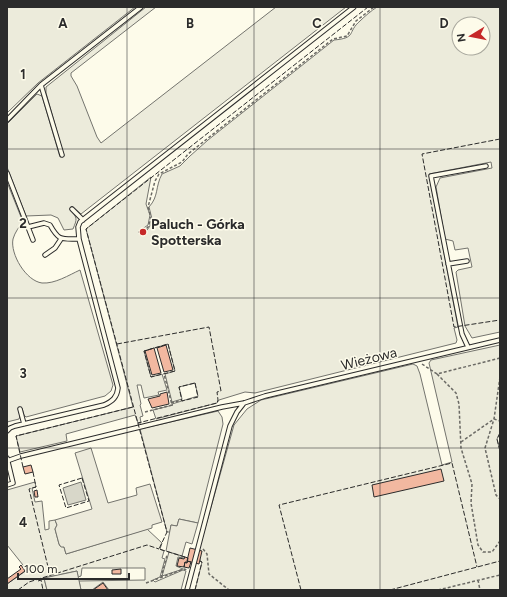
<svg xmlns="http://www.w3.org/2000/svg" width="507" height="597" viewBox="0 0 507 597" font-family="Figtree,sans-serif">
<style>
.green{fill:#ecebdb;stroke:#74746e;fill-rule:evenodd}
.parking{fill:#eceadb;stroke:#74746e}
.water{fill:#d8d7c9;stroke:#74746e}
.building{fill:#f2b8a0;stroke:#2b2b2b}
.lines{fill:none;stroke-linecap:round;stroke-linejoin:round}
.service-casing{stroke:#2b2b2b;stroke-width:5.5}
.path{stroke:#6a6964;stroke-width:1.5;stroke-dasharray:3 2;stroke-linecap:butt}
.service{stroke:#fdfbea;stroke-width:3.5}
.fence{stroke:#2b2b2b;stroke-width:1;stroke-dasharray:5 2;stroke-linecap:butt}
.grid{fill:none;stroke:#2b2b2b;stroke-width:1;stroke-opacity:0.55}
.poi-dot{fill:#c62828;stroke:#fdfbea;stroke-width:1.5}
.labels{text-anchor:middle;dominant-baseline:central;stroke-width:3;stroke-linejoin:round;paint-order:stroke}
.poi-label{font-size:14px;font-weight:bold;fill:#2b2b2b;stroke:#fdfbea;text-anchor:start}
.street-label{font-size:14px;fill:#2b2b2b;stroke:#fdfbea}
.grid-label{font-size:13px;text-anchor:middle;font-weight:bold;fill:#2b2b2b;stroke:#fdfbea;stroke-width:3;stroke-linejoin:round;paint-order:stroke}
</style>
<rect width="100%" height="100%" fill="#fdfbea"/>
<path class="green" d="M7,7H135L38,83L7,113Z
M146,7H156L71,73V76L77,86L97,137L101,143L276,7H346L81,214L73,207L70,210C78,218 77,219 73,229L64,230L58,218L51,215L26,216L7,167V124L37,94L42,96L60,157L64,156L46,93V87Z
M377,7H500V332L472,338L465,326L456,272L458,270L472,267L468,248L455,250L453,241L445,239L436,187L440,178L492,168L491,162L429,174L458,327L454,328L457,340L456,343L255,393L245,392L219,400L217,403L156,419L153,410L173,405L172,404L198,396L195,383L179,387L182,399L172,402L165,374L175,371L168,344L144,351L151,377L162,374L167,390L158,392L159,395L144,398L141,385H137L141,404L140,405L143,416L140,417L141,423H138L135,415L66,434L67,441L20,452L16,436L133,407L86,229L151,177L146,204L150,215L148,225L138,232L141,235L144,234L150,226V223L152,219L149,207C159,196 155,187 162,174L180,166L190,156L208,140L334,40C357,38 347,32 360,21C365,16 371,11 377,7ZM459,24H483V48H459Z
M7,182L23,222C19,227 15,232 13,239C10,254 26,281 42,283C55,284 69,275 80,270L113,385L111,391L105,396L26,417L24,415L22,408H18L20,416L19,419L7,422Z
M500,345V433L497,439L500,451V590H195L202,562L200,561L199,550L234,425L247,409L261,400L413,364L417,366L420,374L442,465L452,462L429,363L431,360Z
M218,411L222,417L223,424L198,523L179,519L177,526L171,525L170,532H167L140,429Z
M35,482L36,487L32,488L35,502L42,501L45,530L49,529V521L55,520L57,525L55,529L59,544L60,546L64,547L66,554L147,529L162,543L160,549L164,551L162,558L165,559L160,577L153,580L155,582L183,570L186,571L181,590H109L103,582L92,590H81L79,581L145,580V568H82L81,576L78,577L77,571L44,578L47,590H7V584L27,570L7,545V490Z
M169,552L185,557L184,558L178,557L176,566L183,569L162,576Z"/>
<path class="parking" d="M91,448L108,503L137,495L136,488L150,484L162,522L152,525V528L66,554L64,547H61L59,544L55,529L57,525L55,520L92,509L75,453Z
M179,519L198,523L192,544L186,542L182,556L166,551L171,525L177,526Z
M77,571L81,590H47L44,578Z"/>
<path class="water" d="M81,482L86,500L68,505L63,488Z"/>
<path class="building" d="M166,345L173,370L164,372L157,348Z
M154,348L161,373L152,375L145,351Z
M167,392L169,404L152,408L148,399L160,396V394Z
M31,465L33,472L25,474L23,467Z
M441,469L444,481L374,497L372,485Z
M37,490L38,497H35L34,491Z
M190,548L202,551L199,564L187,561Z
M185,557L188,558L187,563L185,562L184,567L177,566L179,558L184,559Z
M187,561L191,562L189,568L184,567L185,562L187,563Z
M21,565L25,571L7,584V579L21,569L19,567Z
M121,569V574H112V570Z
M103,583L108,590H93Z"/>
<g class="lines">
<defs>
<path id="service" d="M41,85L62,155
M7,120L41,85L141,7
M7,173L33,240
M72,209L83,220
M28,227L44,223L50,225C59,241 61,239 79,239
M45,255L55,248L61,239
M448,264L467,261
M468,347L462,334L431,176L486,166
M20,409L24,424
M7,431L10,428L15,426L104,405C113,401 117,397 118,388L79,239L78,227L80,222L354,7
M7,458L13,483L7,485
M7,461L21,456L222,407L244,403L265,396L500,340
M187,590L230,426L237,412L244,403"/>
</defs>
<use href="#service" class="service-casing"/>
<path class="path" d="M143,232L148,227L151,218L148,207L155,181L159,174L182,162L188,154L333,39L347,36L356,21L374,7
M500,358L437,374L456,393L459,404L461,448L472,484L471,503L478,545L483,552H492L500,541
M422,364L437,374
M500,377L494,419L485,448L496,495L500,499
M171,403L182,400
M145,412L172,405L164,374
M461,442L494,419L500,421
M203,549L207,554L209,574L229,590
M161,578L167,555
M478,580L480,590
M146,583L184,569L188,570
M438,590L500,575"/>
<use href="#service" class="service"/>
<path class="fence" d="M500,139L422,154L454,327L500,320
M117,344L209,327L221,391L217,392L218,400L217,403L138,423
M168,344L175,371L151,377L144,351Z
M195,383L198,397L182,401L179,387Z
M500,433L497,439L500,451
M23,467L16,436L133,407
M33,472L36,487L29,489L50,575
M82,478L89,501L66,508L59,485Z
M185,557L159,549L167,532L86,229L368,7
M38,581L41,580L43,590
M18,590L29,582L147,545L159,549
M195,590L202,562L200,561
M301,590L279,505L452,463L477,567
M390,590L500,561"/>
</g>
<path class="grid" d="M127,7V590M254,7V590M380,7V590M7,149H500M7,298H500M7,448H500"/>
<circle class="poi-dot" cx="143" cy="232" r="4"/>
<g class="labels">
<g class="poi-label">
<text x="151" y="224">Paluch - Górka<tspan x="151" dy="16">Spotterska</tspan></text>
</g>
<g class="street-label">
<text transform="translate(369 359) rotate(-14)">Wieżowa</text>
</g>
</g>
<g class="grid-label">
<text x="63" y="28">A</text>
<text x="190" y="28">B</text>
<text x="317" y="28">C</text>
<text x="444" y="28">D</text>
<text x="23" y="79">1</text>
<text x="23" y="228">2</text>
<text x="23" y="378">3</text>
<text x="23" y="527">4</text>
</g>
<rect width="507" height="597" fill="none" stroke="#2b2b2b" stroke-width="16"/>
<g transform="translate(471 36) rotate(260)"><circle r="19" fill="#fdfbea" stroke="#a9a89e"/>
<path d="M0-3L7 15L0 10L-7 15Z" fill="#c62828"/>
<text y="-6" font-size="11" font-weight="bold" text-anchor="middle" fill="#2b2b2b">N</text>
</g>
<path d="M18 573v6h111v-6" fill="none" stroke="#2b2b2b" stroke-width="2"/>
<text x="24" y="573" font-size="12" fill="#2b2b2b" stroke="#fdfbea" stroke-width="3" paint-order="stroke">100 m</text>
</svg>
